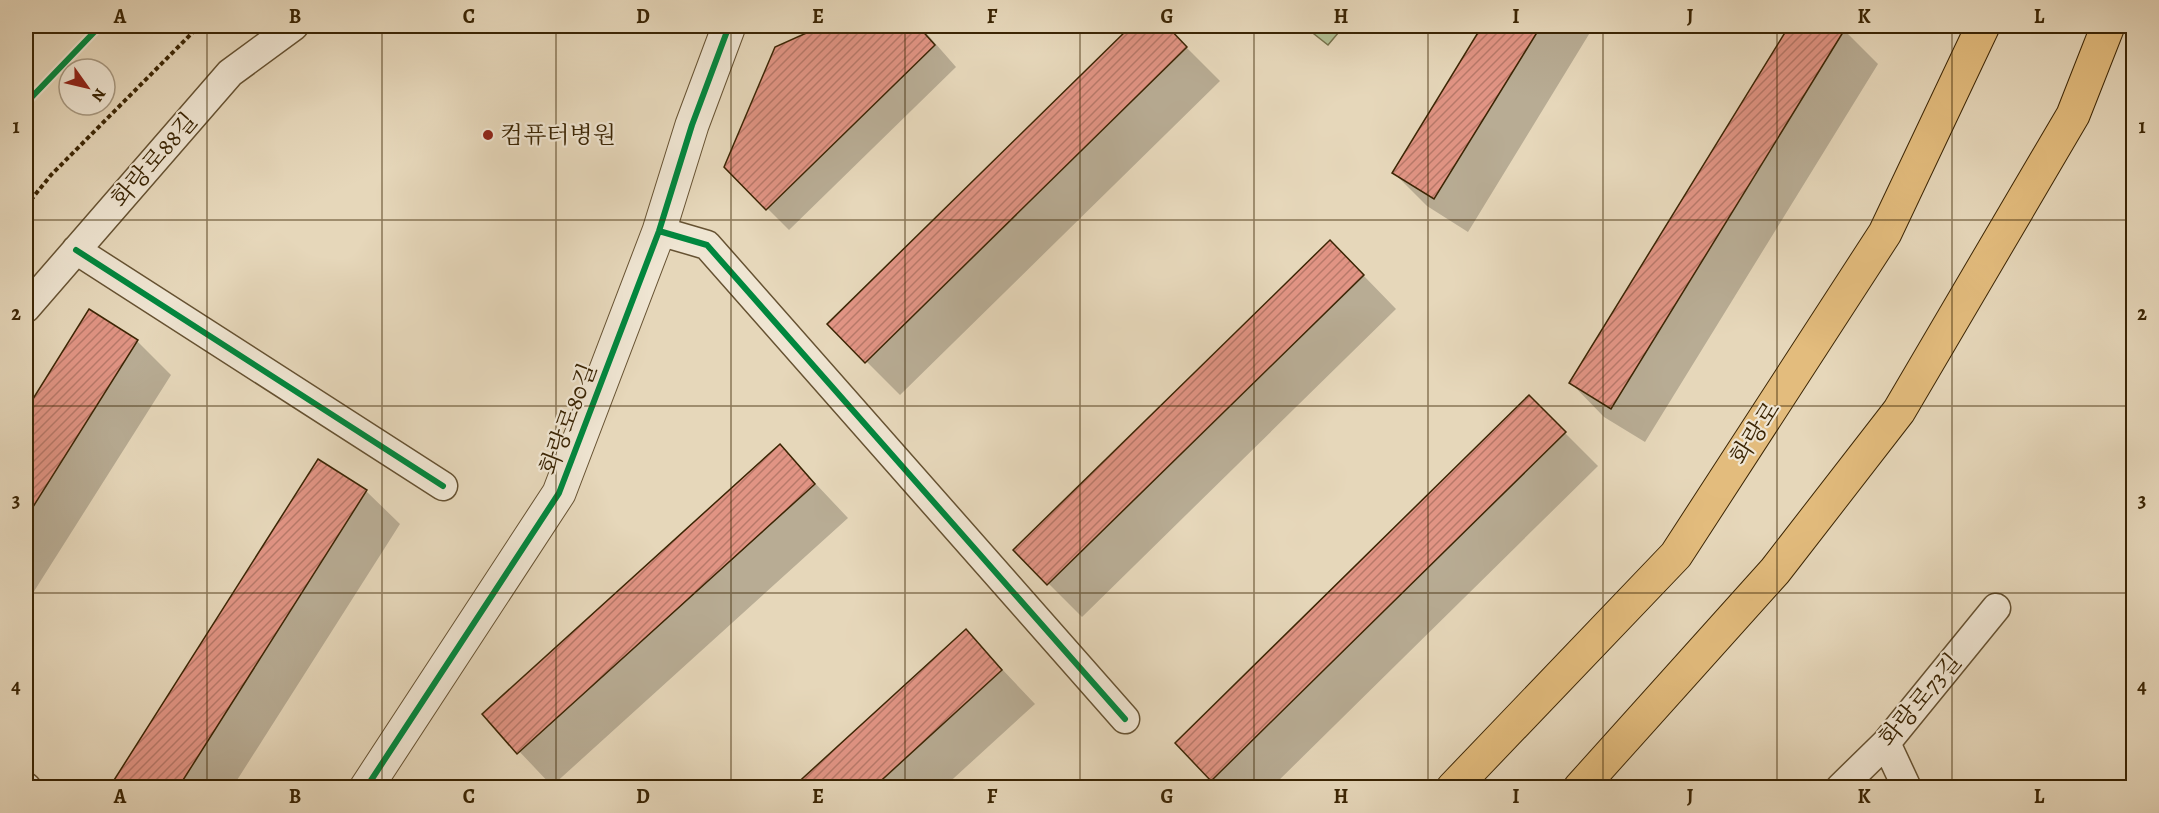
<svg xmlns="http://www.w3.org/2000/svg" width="2159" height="813" viewBox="0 0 2159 813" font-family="Alegreya,'Noto Serif KR',serif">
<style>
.pitch{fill:#b0bf93;stroke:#76724c;stroke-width:1.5}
.shadow{fill:#0003}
.building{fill:url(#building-hatch);stroke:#3b2504;stroke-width:1.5}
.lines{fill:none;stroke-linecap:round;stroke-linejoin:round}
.minor-casing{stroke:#665232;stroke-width:31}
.tertiary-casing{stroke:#665232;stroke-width:35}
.primary-casing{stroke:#3b2504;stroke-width:35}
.path{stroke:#3b2504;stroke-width:4;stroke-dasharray:4.5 3;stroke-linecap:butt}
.minor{stroke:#efe5d2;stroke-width:28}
.tertiary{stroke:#efe5d2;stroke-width:33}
.primary{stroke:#e3bc7d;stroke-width:33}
.cycleway-casing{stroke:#efe5d2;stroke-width:10}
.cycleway{stroke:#00873e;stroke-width:6}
.grid{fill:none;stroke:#3b2504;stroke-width:1.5;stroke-opacity:0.55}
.poi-dot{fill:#8f2418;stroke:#efe5d2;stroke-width:2}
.labels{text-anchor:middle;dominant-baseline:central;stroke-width:4.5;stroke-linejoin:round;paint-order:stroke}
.poi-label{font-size:24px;fill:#3b2504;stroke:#efe5d2;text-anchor:start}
.street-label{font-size:24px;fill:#3b2504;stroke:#efe5d2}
.neatline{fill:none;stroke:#3b2504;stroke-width:2}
.grid-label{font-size:20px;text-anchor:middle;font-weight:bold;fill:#3b2504}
</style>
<defs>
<pattern id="building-hatch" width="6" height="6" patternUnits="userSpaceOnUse" patternTransform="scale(1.5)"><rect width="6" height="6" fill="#e19484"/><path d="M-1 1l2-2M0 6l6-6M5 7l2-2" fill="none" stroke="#b8796a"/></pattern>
</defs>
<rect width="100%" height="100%" fill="#e6d7ba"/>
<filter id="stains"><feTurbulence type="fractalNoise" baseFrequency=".00333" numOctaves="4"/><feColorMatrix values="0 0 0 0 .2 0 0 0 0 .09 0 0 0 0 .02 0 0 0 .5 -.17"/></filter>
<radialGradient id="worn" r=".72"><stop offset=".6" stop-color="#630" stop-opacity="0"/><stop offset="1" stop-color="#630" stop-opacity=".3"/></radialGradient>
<path class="pitch" d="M1304,26H1344L1328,45Z"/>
<path class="shadow" d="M826,26H920L956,67L789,230L726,167L777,48Z
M1133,26H1165L1220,81L900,395L829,324Z
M1484,26H1594L1468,232L1427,206L1394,173Z
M1791,26H1837L1844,30L1878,64L1645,442L1604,417L1571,383Z
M1363,275L1396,309L1082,617L1015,550Z
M90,311L137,341L171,375L26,604V412Z
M1529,397L1598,466L1271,788H1220L1177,743Z
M780,446L848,518L552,786L484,714Z
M366,491L400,524L232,788H111Z
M966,631L1035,704L943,788H794Z"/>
<path class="building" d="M822,26H918L935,45L766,210L724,167L775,47Z
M1131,26H1167L1187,47L865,363L827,324Z
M1482,26H1541L1434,199L1392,173Z
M1789,26H1839L1845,29L1611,409L1569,383Z
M1330,240L1364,275L1047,585L1013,550Z
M89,309L138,340L26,518V410Z
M1529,395L1566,432L1211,781L1175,743Z
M780,444L815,484L517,754L482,714Z
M318,459L367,490L178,788H109Z
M966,629L1002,670L873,788H792Z"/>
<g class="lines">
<defs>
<path id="minor" d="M659,231L707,245L1125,719
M76,250L443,486
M26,308L230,73L294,26
M1886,743L1907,788
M26,787L27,788
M1840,788L1886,743L1996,608"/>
<path id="tertiary" d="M366,788L559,493L659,231L692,125L729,26"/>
<path id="primary" d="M1453,788L1676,555L1885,233L1983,26
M1580,788L1775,571L1899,411L2073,115L2108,26"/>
</defs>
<use href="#minor" class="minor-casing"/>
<use href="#tertiary" class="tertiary-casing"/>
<use href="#primary" class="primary-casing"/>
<path class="path" d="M26,206L51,175L199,26"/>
<use href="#minor" class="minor"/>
<use href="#tertiary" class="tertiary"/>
<use href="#primary" class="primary"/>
<defs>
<path id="cycleway" d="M26,103L100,26
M659,231L707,245L1125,719
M76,250L443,486
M366,788L559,493L659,231L692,125L729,26"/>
</defs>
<use href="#cycleway" class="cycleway-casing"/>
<use href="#cycleway" class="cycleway"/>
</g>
<path class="grid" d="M207,26V788M382,26V788M556,26V788M731,26V788M905,26V788M1080,26V788M1254,26V788M1428,26V788M1603,26V788M1777,26V788M1952,26V788M26,220H2134M26,406H2134M26,593H2134"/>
<circle class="poi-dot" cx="488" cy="135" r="6"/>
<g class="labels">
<g class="poi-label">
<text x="500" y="135">컴퓨터병원</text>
</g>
<g class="street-label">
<text transform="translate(154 160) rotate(-49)">화랑로88길</text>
<text transform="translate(568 419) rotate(-69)">화랑로80길</text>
<text transform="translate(1755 433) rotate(-57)">화랑로</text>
<text transform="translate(1920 700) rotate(-50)">화랑로73길</text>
</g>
</g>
<rect width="2159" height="813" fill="none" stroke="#e6d7ba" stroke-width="66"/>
<g transform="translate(87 87) rotate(124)"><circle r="28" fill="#efe5d2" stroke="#a79880" stroke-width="1.5"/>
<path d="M0-4.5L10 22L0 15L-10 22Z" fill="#8f2418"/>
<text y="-9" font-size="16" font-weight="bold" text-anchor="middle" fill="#3b2504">N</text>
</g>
<rect x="33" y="33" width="2093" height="747" class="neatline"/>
<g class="grid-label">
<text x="120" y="23">A</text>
<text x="295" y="23">B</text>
<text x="469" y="23">C</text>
<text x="643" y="23">D</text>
<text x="818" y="23">E</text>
<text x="992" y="23">F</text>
<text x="1167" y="23">G</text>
<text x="1341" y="23">H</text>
<text x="1516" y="23">I</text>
<text x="1690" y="23">J</text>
<text x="1864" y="23">K</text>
<text x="2039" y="23">L</text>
<text x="16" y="133">1</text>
<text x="2142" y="133">1</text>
<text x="16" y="320">2</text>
<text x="2142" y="320">2</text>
<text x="16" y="507">3</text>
<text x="2142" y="507">3</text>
<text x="16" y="693">4</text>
<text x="2142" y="693">4</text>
<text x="120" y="803">A</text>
<text x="295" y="803">B</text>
<text x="469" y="803">C</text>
<text x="643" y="803">D</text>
<text x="818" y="803">E</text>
<text x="992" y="803">F</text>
<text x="1167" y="803">G</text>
<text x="1341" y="803">H</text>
<text x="1516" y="803">I</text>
<text x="1690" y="803">J</text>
<text x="1864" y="803">K</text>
<text x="2039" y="803">L</text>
</g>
<rect width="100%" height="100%" filter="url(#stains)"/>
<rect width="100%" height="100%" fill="url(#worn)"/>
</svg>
